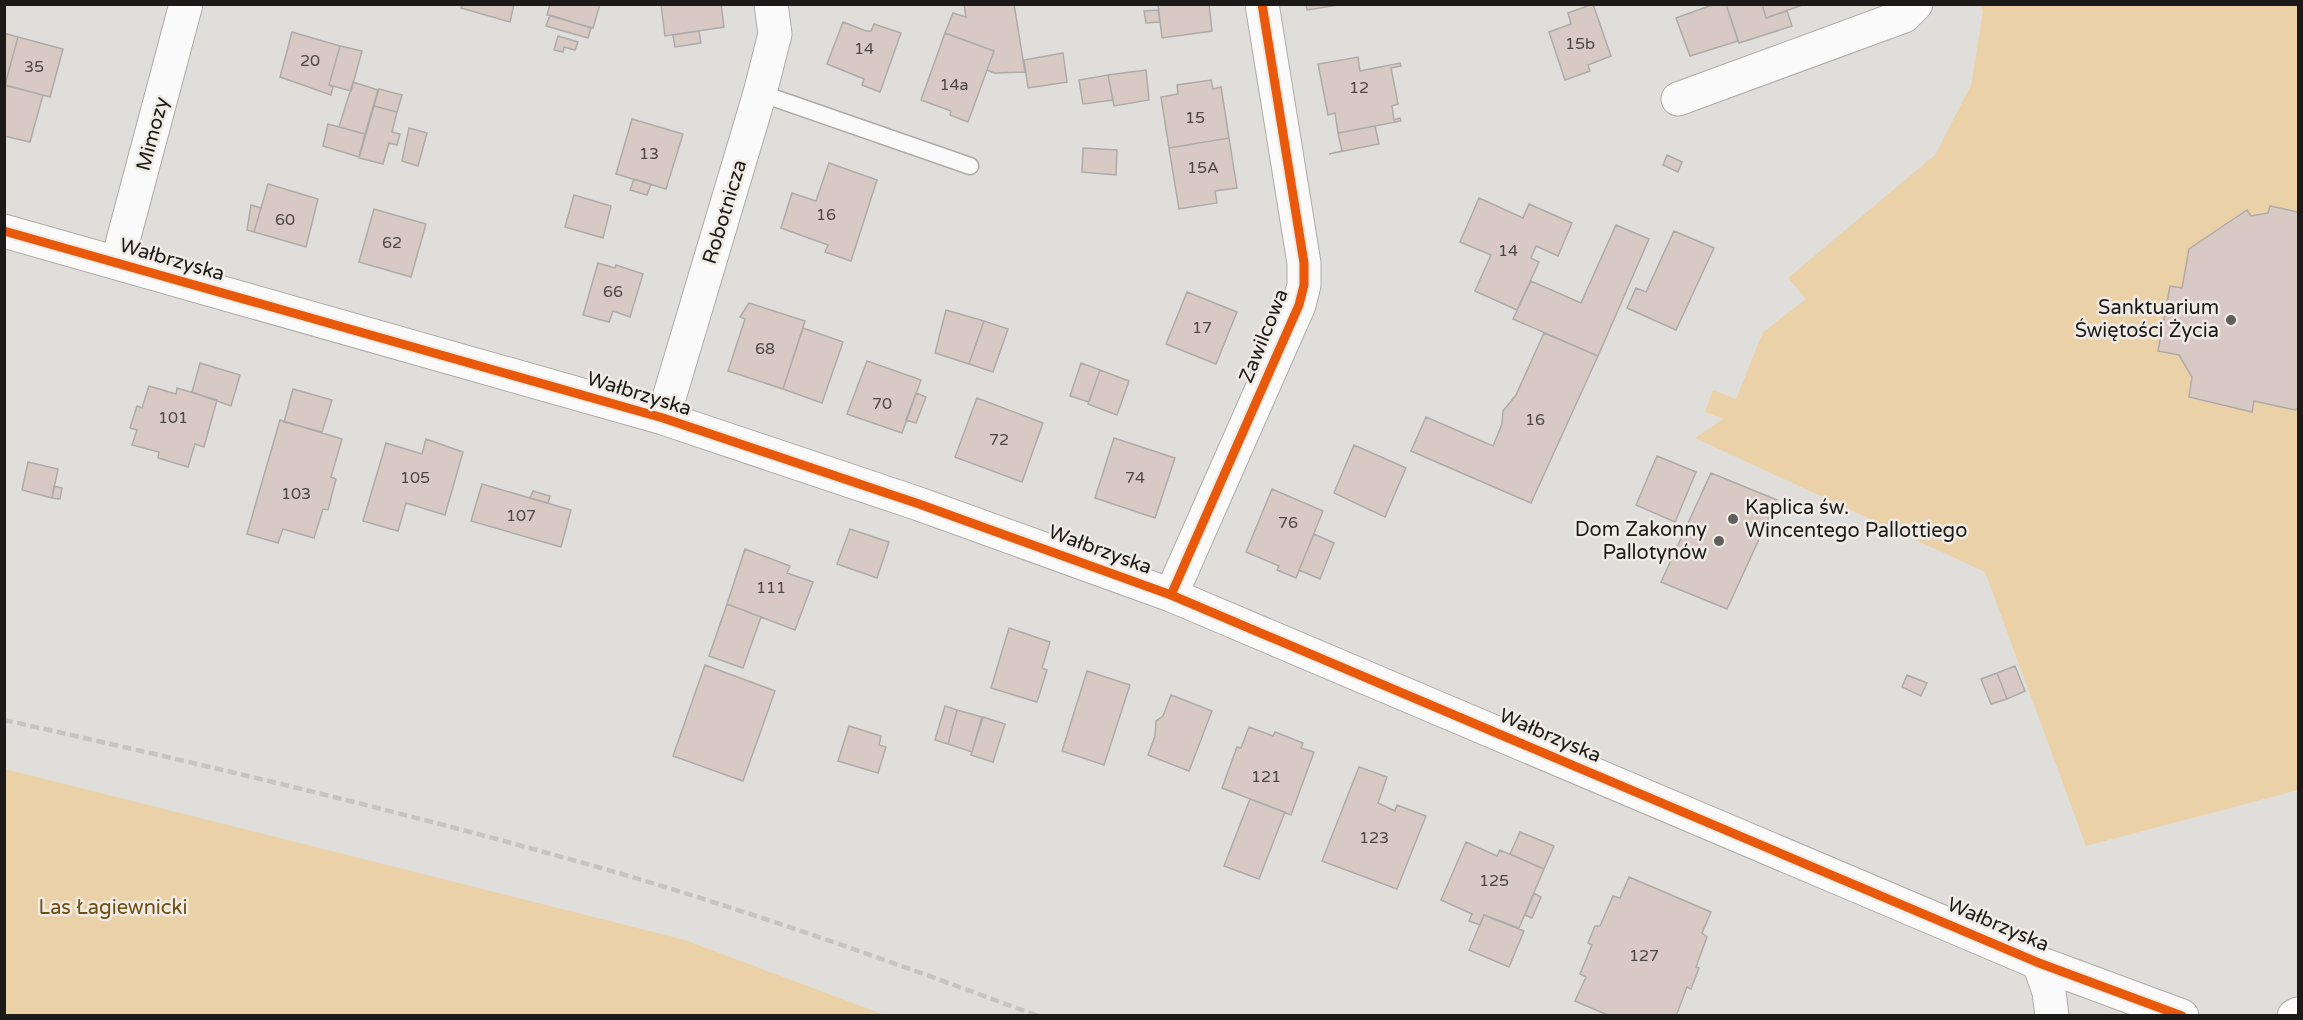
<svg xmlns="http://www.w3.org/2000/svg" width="2303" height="1020" viewBox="0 0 2303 1020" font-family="'Varela Round',sans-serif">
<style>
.green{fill:#ebd1a7}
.building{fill:#d8c9c4;stroke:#adaba9;stroke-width:1.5}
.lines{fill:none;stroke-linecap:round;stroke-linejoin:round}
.lane-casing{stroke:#adaba8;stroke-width:19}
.street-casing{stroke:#adaba8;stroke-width:35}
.lane{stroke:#fafafa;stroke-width:16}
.street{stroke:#fafafa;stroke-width:33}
.rail{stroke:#c4c4c3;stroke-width:4.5;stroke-dasharray:9 4.5;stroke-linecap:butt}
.cycleway-casing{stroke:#f0ece5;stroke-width:13}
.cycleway{stroke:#e8590c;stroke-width:9}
.poi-dot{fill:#615f5c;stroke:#f0ece5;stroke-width:2}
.labels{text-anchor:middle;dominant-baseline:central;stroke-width:5;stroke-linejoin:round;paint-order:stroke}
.number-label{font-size:16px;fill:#4c4744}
.street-label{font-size:20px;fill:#1c1a18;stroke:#f0ece5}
.poi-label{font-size:20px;fill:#1c1a18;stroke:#f0ece5;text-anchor:end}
.park-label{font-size:20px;fill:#6d4e11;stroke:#f0ece5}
</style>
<rect width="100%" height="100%" fill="#e0dedb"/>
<path class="green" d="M1980,5H2298V212L2270,206L2268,213L2251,216L2247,210L2189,249L2182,288L2170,287L2158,351L2179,355L2192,377L2189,397L2252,412L2254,401L2295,410L2298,408V790L2086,846L1985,572L1695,438L1723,419L1705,412L1713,390L1736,399L1763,332L1806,299L1788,278L1935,155L1971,85L1983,11Z
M5,769L685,940L885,1015H5Z"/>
<path class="building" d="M462,4H514L510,22L461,8Z
M550,4H600L593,28L547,15Z
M661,4H721L724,27L665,36Z
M964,4H1014L1025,72L994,73L987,70L994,51L945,33L953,13L966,17Z
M1158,4H1209L1212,31L1162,38Z
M1306,4H1345L1307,10Z
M1593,4L1611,56L1588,65L1590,71L1565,80L1549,32L1571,24L1568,13Z
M1715,4H1726L1738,41L1690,56L1676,18Z
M1726,4H1762L1766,18L1787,11L1792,26L1739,43Z
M1762,4H1805L1766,18Z
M1158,10L1160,22L1146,23L1144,11Z
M550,15L591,28L588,38L546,26Z
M843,22L866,31H871L874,24L901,33L880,92L862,85L864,79L827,64Z
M699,31L701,43L675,47L673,35Z
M292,32L340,46L329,85L333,87L331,95L280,77Z
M4,33L18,37L5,85H4Z
M945,33L994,51L968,122L950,115L951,111L921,100Z
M558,36L578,42L575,50L564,47L563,52L554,50Z
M18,37L63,49L50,97L5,85Z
M340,46L362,51L351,91L329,85Z
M1063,53L1067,82L1028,88L1024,60Z
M1358,57L1360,71L1400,63L1401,66L1391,68L1398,104L1392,106L1394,120L1400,118L1401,121L1338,133L1335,113L1328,115L1318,64Z
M1146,70L1149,100L1114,106L1108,75Z
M1108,75L1113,100L1083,104L1079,80Z
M1211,80L1213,89L1221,87L1229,138L1169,148L1161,97L1178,94L1177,85Z
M353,82L378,90L365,134L339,127Z
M4,85L43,95L30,142L4,136Z
M379,89L402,95L397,112L374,106Z
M374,106L397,112L392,132L400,134L397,145L389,143L383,164L359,158Z
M632,119L683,134L666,189L616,174Z
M328,124L365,134L359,157L323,146Z
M1375,126L1379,144L1329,154L1342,151L1338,133Z
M409,128L427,133L418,166L402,161Z
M1229,138L1237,188L1215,191L1217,203L1179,209L1169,148Z
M1083,148L1117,150L1116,175L1082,172Z
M1667,155L1682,162L1678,172L1663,165Z
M829,163L877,180L851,261L825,252L828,245L781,228L792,193L816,201Z
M634,179L651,184L647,195L630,190Z
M268,184L318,199L306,247L254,232Z
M574,195L611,206L603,238L565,227Z
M1479,198L1523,218L1529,204L1572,223L1558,256L1536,246L1531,258L1539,262L1517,310L1475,291L1491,255L1460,242Z
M251,205L261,208L254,232L247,230Z
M2270,206L2298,212V408L2295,410L2254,401L2252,412L2189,397L2192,377L2179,355L2158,351L2170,286L2182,288L2189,249L2247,210L2251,216L2268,213Z
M374,209L426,224L411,277L359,262Z
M1616,225L1649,239L1598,356L1513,319L1531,281L1581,303Z
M1674,231L1714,248L1676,330L1627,308L1636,288L1646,292Z
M598,263L615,268L616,265L643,274L630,317L613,311L609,322L583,315Z
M1187,292L1237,312L1216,364L1166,344Z
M749,303L805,321L783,389L728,371L745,319L740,317Z
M946,310L984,321L969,364L935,353Z
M984,321L1008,329L993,372L969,364Z
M803,328L843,342L822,403L783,389Z
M1544,333L1598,356L1531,503L1411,451L1426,417L1493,446L1502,424L1503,411L1516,395Z
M867,361L921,380L902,433L847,414Z
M200,363L240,375L231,406L192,392Z
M1081,363L1100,370L1089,402L1070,396Z
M1100,370L1129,381L1117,415L1088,404Z
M149,386L176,394L177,388L217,400L204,447L195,444L188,467L158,458L159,452L132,445L137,430L130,428L137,406L142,408Z
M293,389L332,400L322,432L284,422Z
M916,393L926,397L916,423L906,420Z
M977,398L1043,423L1022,482L955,457Z
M280,420L342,439L331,477L336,479L328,510L323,509L314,538L283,529L278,543L247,534Z
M1114,438L1175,458L1155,518L1095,498Z
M426,439L463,452L445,515L406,503L398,531L363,521L386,443L422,454Z
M1354,445L1406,468L1385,517L1334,493Z
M1657,456L1696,472L1675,522L1636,505Z
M28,462L58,469L52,498L22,490Z
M1711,473L1777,500L1727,609L1661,582Z
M482,484L571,510L561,547L471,521Z
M54,486L62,488L60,499L52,498Z
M1272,489L1323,511L1296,578L1277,570L1279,566L1246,552Z
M533,491L550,496L548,503L530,498Z
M850,529L889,542L877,578L837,564Z
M1314,534L1334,543L1320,579L1299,570Z
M745,549L790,566L787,573L813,582L795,630L727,604Z
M727,604L761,617L743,668L709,656Z
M1009,628L1050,642L1042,668L1047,670L1037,702L991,688Z
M705,665L775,691L743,781L673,756Z
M2015,666L2025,691L2007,699L1997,673Z
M1087,671L1130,685L1104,765L1062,751Z
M1997,673L2007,699L1991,704L1981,679Z
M1907,675L1927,683L1921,696L1902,687Z
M1171,695L1212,711L1189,771L1148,755L1155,736L1156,721L1163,716Z
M945,706L957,710L948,744L935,740Z
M957,710L982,717L972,752L948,744Z
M983,717L1005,724L993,762L971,755Z
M849,726L881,736L879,745L886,747L878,773L838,761Z
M1249,727L1273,736L1275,732L1303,743L1301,748L1314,752L1291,815L1222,788L1237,747L1241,748Z
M1359,767L1387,777L1378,803L1395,811L1397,805L1426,816L1397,889L1322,861Z
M1250,799L1285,812L1259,879L1224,866Z
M1520,832L1554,846L1544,869L1510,854Z
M1466,842L1497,856L1500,850L1544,869L1519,928L1484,915L1480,925L1469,921L1472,914L1441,900Z
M1629,877L1711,912L1702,933L1707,937L1696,967L1699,968L1691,989L1687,987L1676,1016H1610L1575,1001L1586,977L1580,974L1592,945L1588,943L1595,926H1600L1613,896L1620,898Z
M1534,893L1541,897L1532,918L1525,915Z
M1484,915L1524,931L1509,967L1469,950Z"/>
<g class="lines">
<defs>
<path id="lane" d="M760,93L970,166"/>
<path id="street" d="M1678,99L1904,16L1916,4
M4,231L663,418L919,504L1171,595L2039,963L2182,1016
M117,263L186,4
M663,418L760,93L775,34L771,4
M1171,595L1299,305L1304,285V263L1262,4
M2039,963L2049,992L2052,1016
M2294,1016L2298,1014"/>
</defs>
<use href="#lane" class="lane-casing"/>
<use href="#street" class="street-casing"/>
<use href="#lane" class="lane"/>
<use href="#street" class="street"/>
<path class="rail" d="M4,720C207,765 409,813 608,870C753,912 896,963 1038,1016"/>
<defs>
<path id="cycleway" d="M4,231L663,418L919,504L1171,595L2039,963L2182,1016
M1171,595L1299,305L1304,285V263L1262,4"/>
</defs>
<use href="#cycleway" class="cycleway-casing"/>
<use href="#cycleway" class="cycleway"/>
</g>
<g class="poi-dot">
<circle cx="2231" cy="320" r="6"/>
<circle cx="1733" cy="519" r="6"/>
<circle cx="1719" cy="541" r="6"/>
</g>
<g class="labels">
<g class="number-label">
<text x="1580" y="44">15b</text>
<text x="864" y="49">14</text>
<text x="310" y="61">20</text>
<text x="34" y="67">35</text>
<text x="954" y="85">14a</text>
<text x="1359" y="88">12</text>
<text x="1195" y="118">15</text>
<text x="649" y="154">13</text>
<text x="1203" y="168">15A</text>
<text x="826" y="215">16</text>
<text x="285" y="220">60</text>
<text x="392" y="243">62</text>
<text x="1508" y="251">14</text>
<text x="613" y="292">66</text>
<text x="1202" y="328">17</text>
<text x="765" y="349">68</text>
<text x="882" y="404">70</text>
<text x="173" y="418">101</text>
<text x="1535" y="420">16</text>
<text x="999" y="440">72</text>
<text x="415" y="478">105</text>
<text x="1135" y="478">74</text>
<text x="296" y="494">103</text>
<text x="521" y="516">107</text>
<text x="1288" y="523">76</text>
<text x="771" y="588">111</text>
<text x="1266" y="777">121</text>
<text x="1374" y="838">123</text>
<text x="1494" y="881">125</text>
<text x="1644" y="956">127</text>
</g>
<g class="street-label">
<text transform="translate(153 134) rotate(-75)">Mimozy</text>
<text transform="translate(725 212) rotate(-73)">Robotnicza</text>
<text transform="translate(172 260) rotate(16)">Wałbrzyska</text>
<text transform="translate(1264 336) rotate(-68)">Zawilcowa</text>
<text transform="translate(639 394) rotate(17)">Wałbrzyska</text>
<text transform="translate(1100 550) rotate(20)">Wałbrzyska</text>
<text transform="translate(1550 736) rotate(23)">Wałbrzyska</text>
<text transform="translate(1998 925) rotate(23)">Wałbrzyska</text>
</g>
<g class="poi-label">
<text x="2219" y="308">Sanktuarium<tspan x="2219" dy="23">Świętości Życia</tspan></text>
<text x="1745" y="508" text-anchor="start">Kaplica św.<tspan x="1745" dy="23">Wincentego Pallottiego</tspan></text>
<text x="1707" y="530">Dom Zakonny<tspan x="1707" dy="23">Pallotynów</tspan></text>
</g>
<g class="park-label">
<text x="113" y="908">Las Łagiewnicki</text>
</g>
</g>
<rect width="2303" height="1020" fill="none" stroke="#1c1a18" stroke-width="12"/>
</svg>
